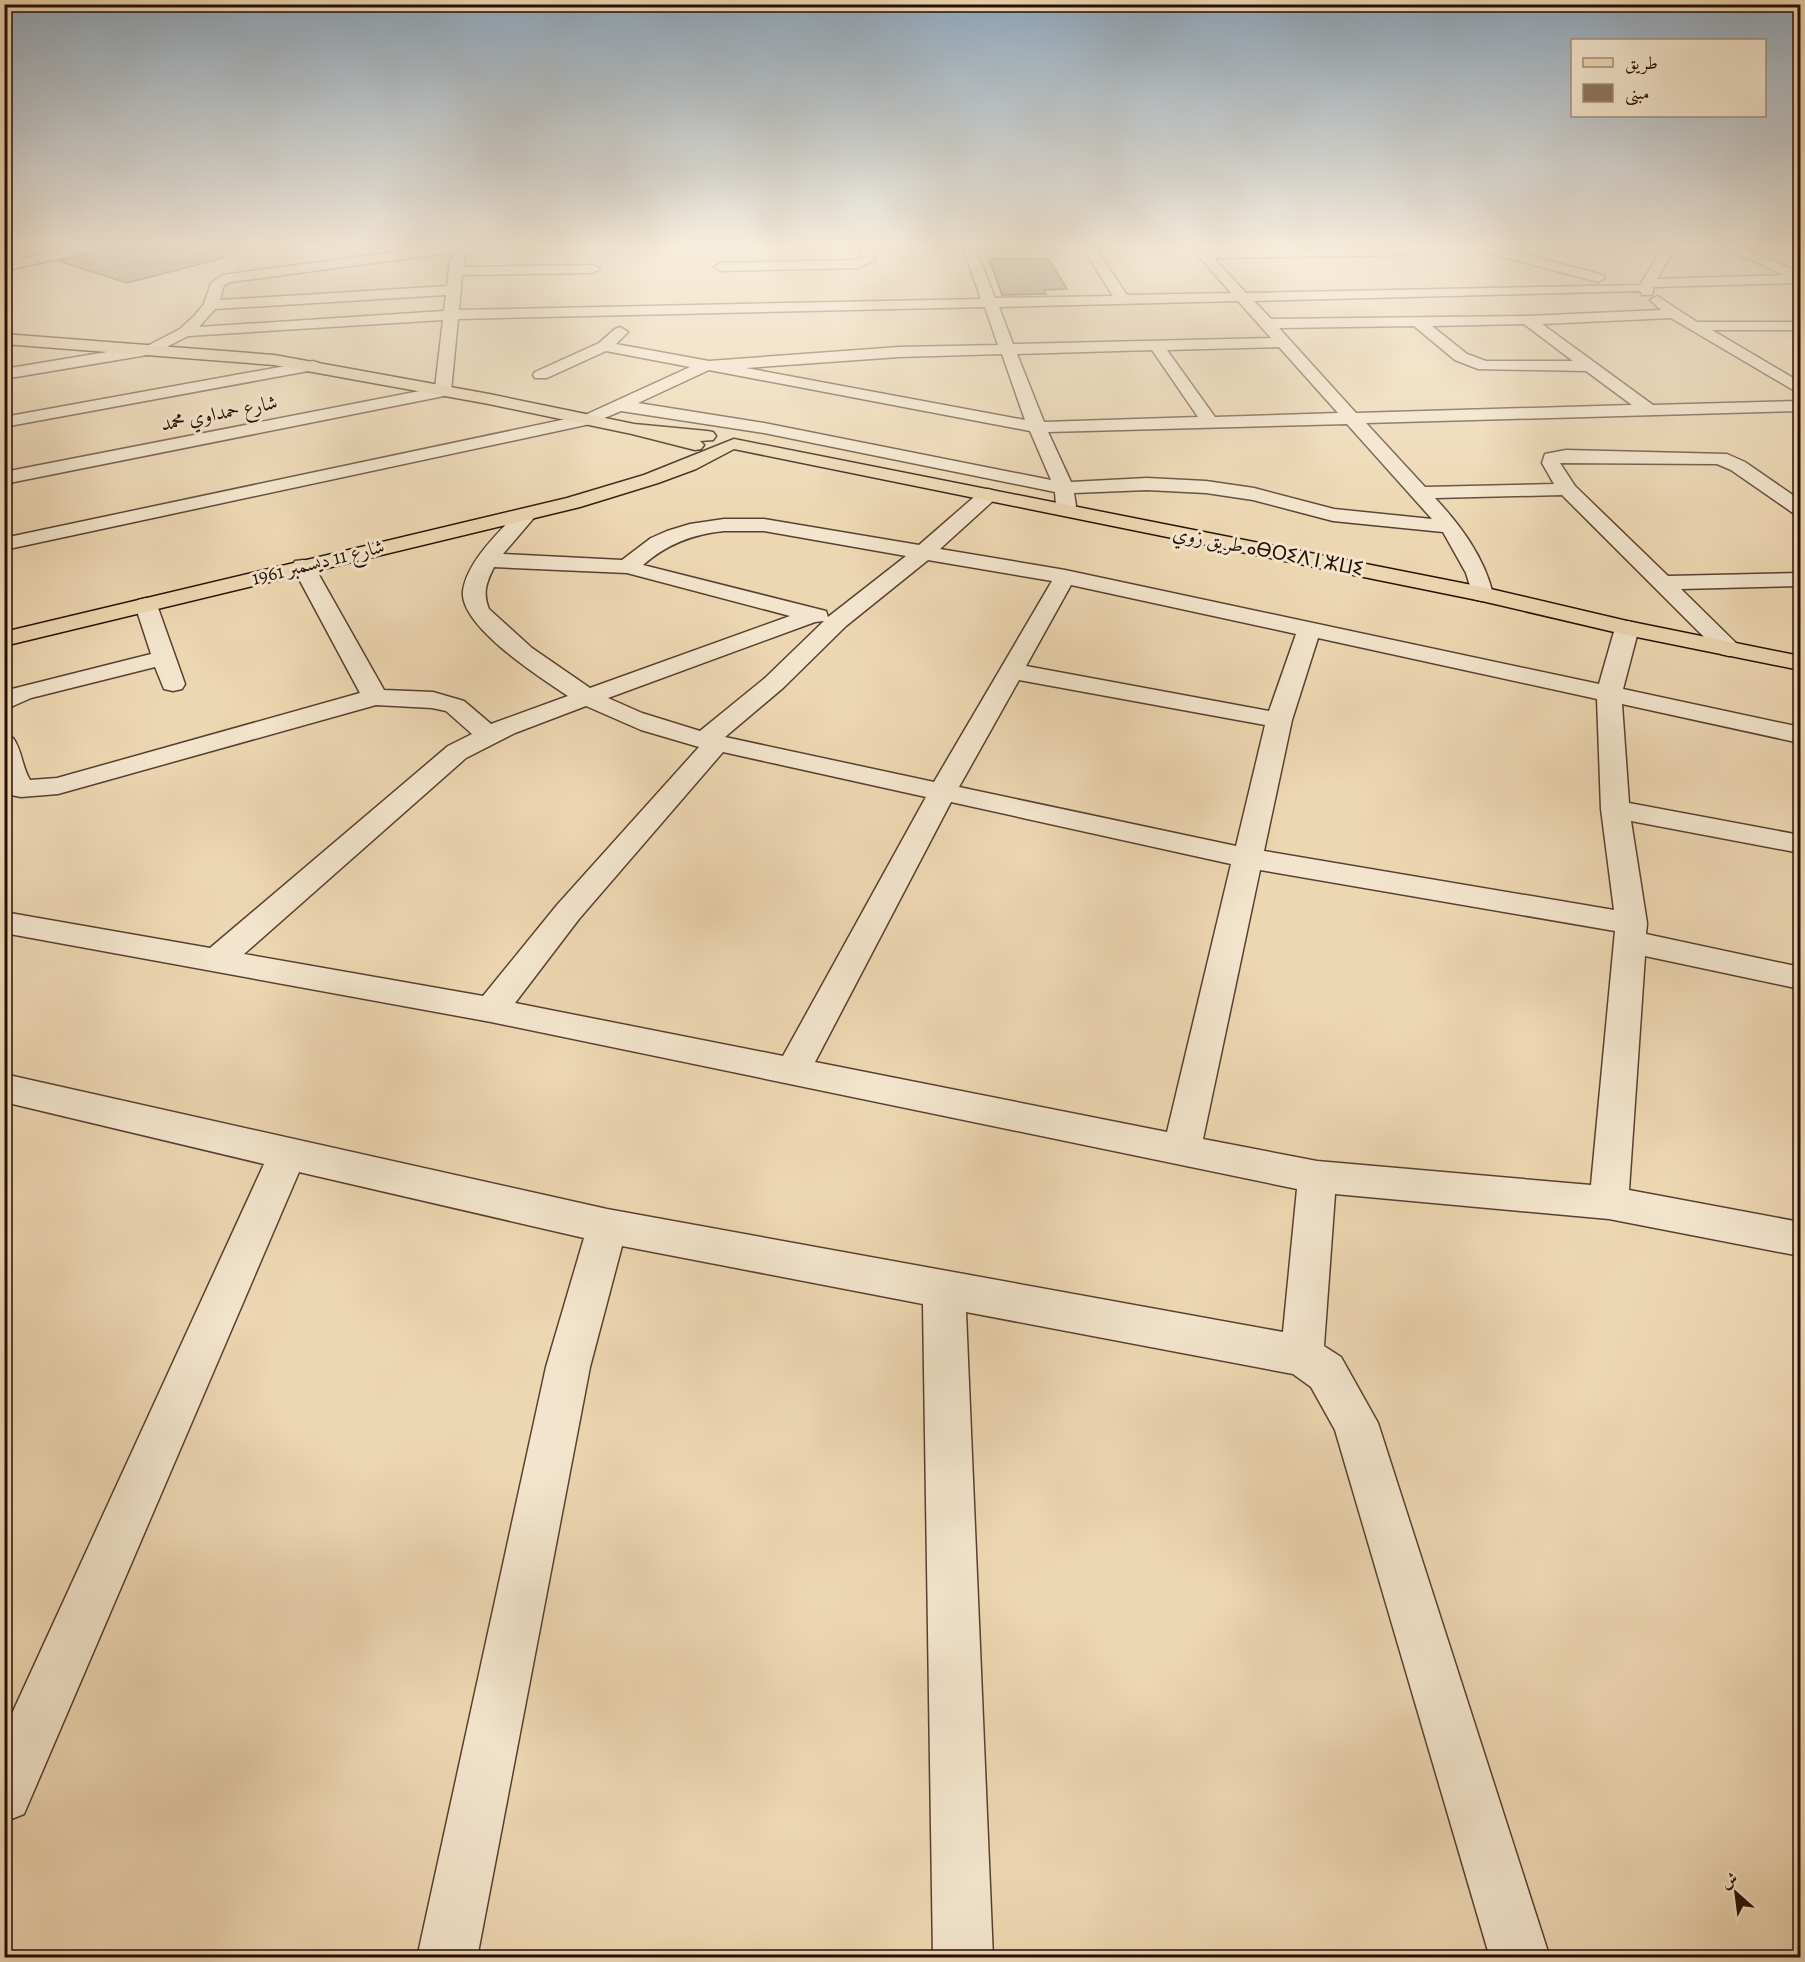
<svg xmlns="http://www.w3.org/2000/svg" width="1805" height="1962" viewBox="0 0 1805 1962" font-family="Alegreya,Amiri,'Noto Sans Tifinagh',serif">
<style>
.building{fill:#8e775e;stroke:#270e04;stroke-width:1.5}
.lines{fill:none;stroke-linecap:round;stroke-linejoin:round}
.minor-casing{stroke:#584030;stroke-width:3}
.major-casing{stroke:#270e04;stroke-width:3}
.minor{fill:#f3e5cd;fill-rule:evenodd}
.major{fill:#edd7b2;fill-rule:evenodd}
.labels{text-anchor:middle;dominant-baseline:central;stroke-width:6;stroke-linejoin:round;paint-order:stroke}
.far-street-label{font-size:20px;fill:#270e04;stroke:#f3e5cd}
</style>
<rect width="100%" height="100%" fill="#edd7b2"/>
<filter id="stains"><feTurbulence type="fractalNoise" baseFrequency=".00333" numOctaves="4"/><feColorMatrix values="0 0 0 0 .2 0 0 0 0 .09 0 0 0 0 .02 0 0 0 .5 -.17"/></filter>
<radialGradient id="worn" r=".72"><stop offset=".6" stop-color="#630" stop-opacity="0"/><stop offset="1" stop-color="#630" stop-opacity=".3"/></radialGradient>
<path class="building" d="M117,247H223L224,258L127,283L59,261Z
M989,259H1049L1067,289L1044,290L1046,294L1002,295Z"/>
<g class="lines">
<defs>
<path id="minor" d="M14,247H26L22,267H12L10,264Z
M431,247H477L465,256L463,267L593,265L600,269L593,273L462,275L459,310L981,299L963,247H975L995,298L1113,296L1082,247H1095L1127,295L1231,293L1191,247H1204L1207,250L1403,247L1409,251L1403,255L1214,258L1246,293L1640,285L1663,247H1676L1657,279L1784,275L1724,247H1741L1799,272L1800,283L1654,287L1652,295H1642L1640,291L1254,301L1271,319L1527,316L1661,310L1650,300L1657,296L1697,322H1800V330H1712L1800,382V394L1671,318L1542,324L1653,405L1800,401V411L1366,423L1425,487L1554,484L1542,463L1545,454L1566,450L1727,454L1745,462L1800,500V515L1793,513L1731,470L1717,464L1560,463L1575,486L1668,576L1800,573V586L1681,589L1737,644L1741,649L1737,654L1729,656L1721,654L1562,495L1435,498C1461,526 1484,557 1493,594L1490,599L1482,601L1474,599L1466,573L1443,532L1333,521L1253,500L1206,493L1147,490L1074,493L1076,506L1073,510H1059L1056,506L1055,492L764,433L621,411L590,424L4,550V538L585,415L690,367L606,351L547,378H535L533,375L535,372L599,343L615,329L620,327L628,332L616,344L709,361L899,347L998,345L985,307L458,319L451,391L449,395L4,484V472L435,388L443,320L188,336L153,354L4,379V369L149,345L180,329L195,315L204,304L211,283L222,275ZM455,252L450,260L447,286L220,300L224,285L231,282ZM446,295L444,311L199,327L215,309ZM1238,301L1271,338L1013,344L999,307ZM1524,324L1573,361H1486L1467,354L1432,326ZM1414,326L1455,360L1478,369L1586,371L1632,405L1356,413L1279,328ZM1279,347L1338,413L1215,417L1167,350ZM1152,350L1198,417L1044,422L1017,354ZM1002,354L1025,420L746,368L899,357ZM709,370L1030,431L1051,480L764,423L638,403ZM1347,424L1432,519L1334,509L1254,488L1206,481L1147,478L1071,482L1048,432Z
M860,247H872L875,260L858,268L721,271L714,267L721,263L856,260L861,258Z
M1476,247H1497L1603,275L1605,278L1598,282L1477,250Z
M313,361L319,363L321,366L319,369L4,427V417Z
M988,489L995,491L998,495L995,499L940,549L1065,570L1599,684L1615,628L1619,623L1627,621L1635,623L1639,628L1623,689L1800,727V743L1622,704L1629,803L1800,835V853L1631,821L1647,923L1646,934L1800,967V989L1645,956L1629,1190L1800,1222V1256L1609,1219L1335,1194L1324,1346L1341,1357L1378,1423L1550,1958H1490L1335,1430L1311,1387L1293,1374L966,1312L993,1958H933L923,1304L622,1246L590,1367L477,1958H417L546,1367L584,1238L299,1172L24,1814L4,1822V1731L264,1164L4,1102V1074L607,1209L1283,1332L1297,1189L491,1022L4,933V912L210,948L448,746L472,734L446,711L432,708L376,705L58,794L21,797L11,795L4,784V736L13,738C22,750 22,767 30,780L57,778L360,693L292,566L295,561L303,560L311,561L314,566L384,690L433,692L464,701L491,724L568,696C541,678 459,626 463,591C467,561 501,530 521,509H535L538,513L503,554L622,560L651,538L667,531L690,524L724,519H764L919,545L981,491ZM724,531H764L906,556L828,617L826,611L643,565C667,544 693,534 724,531ZM928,560L1052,581L934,782L725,737L783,688L846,626ZM494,567L627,573L790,616L590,688L532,648L489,609C482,593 487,581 494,567ZM1071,585L1296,634L1269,711L1026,666ZM824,621L765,678L700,731L642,713L608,698L815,622ZM1318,638L1597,699L1601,809L1614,910L1264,851L1292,720ZM1019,680L1265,725L1236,846L959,787ZM586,706L641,730L699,747L557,905L483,996L244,954L466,758L515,733ZM723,752L926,797L783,1056L515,1003L579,919ZM951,802L1231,864L1167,1132L815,1062ZM1260,870L1615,931L1591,1185L1317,1161L1203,1139Z
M146,598L154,600L157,605L185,684L182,689L173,691L164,689L155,667L31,698L4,710V691L151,654L135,605L138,600Z"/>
<path id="major" d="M73,247H97L96,250L4,271V263Z
M4,334L274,355L489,394L634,424L707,431L713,432L716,436L713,440L700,441L704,445L701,449L695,450L632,434L489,404L274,365L4,344Z
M734,439L1482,587L1627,621L1800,656V670L1627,635L1482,601L734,449L696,469L658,483L580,507L4,646V632L567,498L644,475Z"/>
</defs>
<use href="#minor" class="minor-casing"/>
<use href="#major" class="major-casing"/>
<use href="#minor" class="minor"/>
<use href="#major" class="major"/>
</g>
<linearGradient id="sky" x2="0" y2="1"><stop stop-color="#8fa7bb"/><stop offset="0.47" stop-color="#f7eddc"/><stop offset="1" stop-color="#f7eddc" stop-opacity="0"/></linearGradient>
<rect width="1805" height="522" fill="url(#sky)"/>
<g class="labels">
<g class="far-street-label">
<text transform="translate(219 413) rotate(-11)">شارع حمداوي محمد</text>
<text transform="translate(1268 551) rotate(11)">طريق زوي ⴰⴱⵔⵉⴷ ⵏ ⵣⵡⵉ</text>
<text transform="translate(318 562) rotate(-14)">شارع 11 ديسمبر 1961</text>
</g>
</g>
<rect width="1805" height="1962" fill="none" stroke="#edd7b2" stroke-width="24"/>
<rect x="6" y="6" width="1793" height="1950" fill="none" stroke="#270e04" stroke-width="3"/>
<rect x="12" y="12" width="1781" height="1938" fill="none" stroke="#270e04" stroke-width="1.5"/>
<rect x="1571" y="39" width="195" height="78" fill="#f3e5cd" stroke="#a18f7d" stroke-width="1.5"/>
<rect x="1583" y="58" width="30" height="9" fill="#edd7b2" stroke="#a18f7d" stroke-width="1.5"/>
<text x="1625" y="69" font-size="18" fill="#270e04">طريق</text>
<rect x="1583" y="84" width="30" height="18" fill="#8e775e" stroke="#a18f7d" stroke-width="1.5"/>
<text x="1625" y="99" font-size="18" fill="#270e04">مبنى</text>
<g transform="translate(1736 1893) rotate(332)" stroke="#f3e5cd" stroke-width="4.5" paint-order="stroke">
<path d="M0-4.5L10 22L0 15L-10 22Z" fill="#270e04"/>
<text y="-9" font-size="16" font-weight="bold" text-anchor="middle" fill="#270e04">ش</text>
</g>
<rect width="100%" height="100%" filter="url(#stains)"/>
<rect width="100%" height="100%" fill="url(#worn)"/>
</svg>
